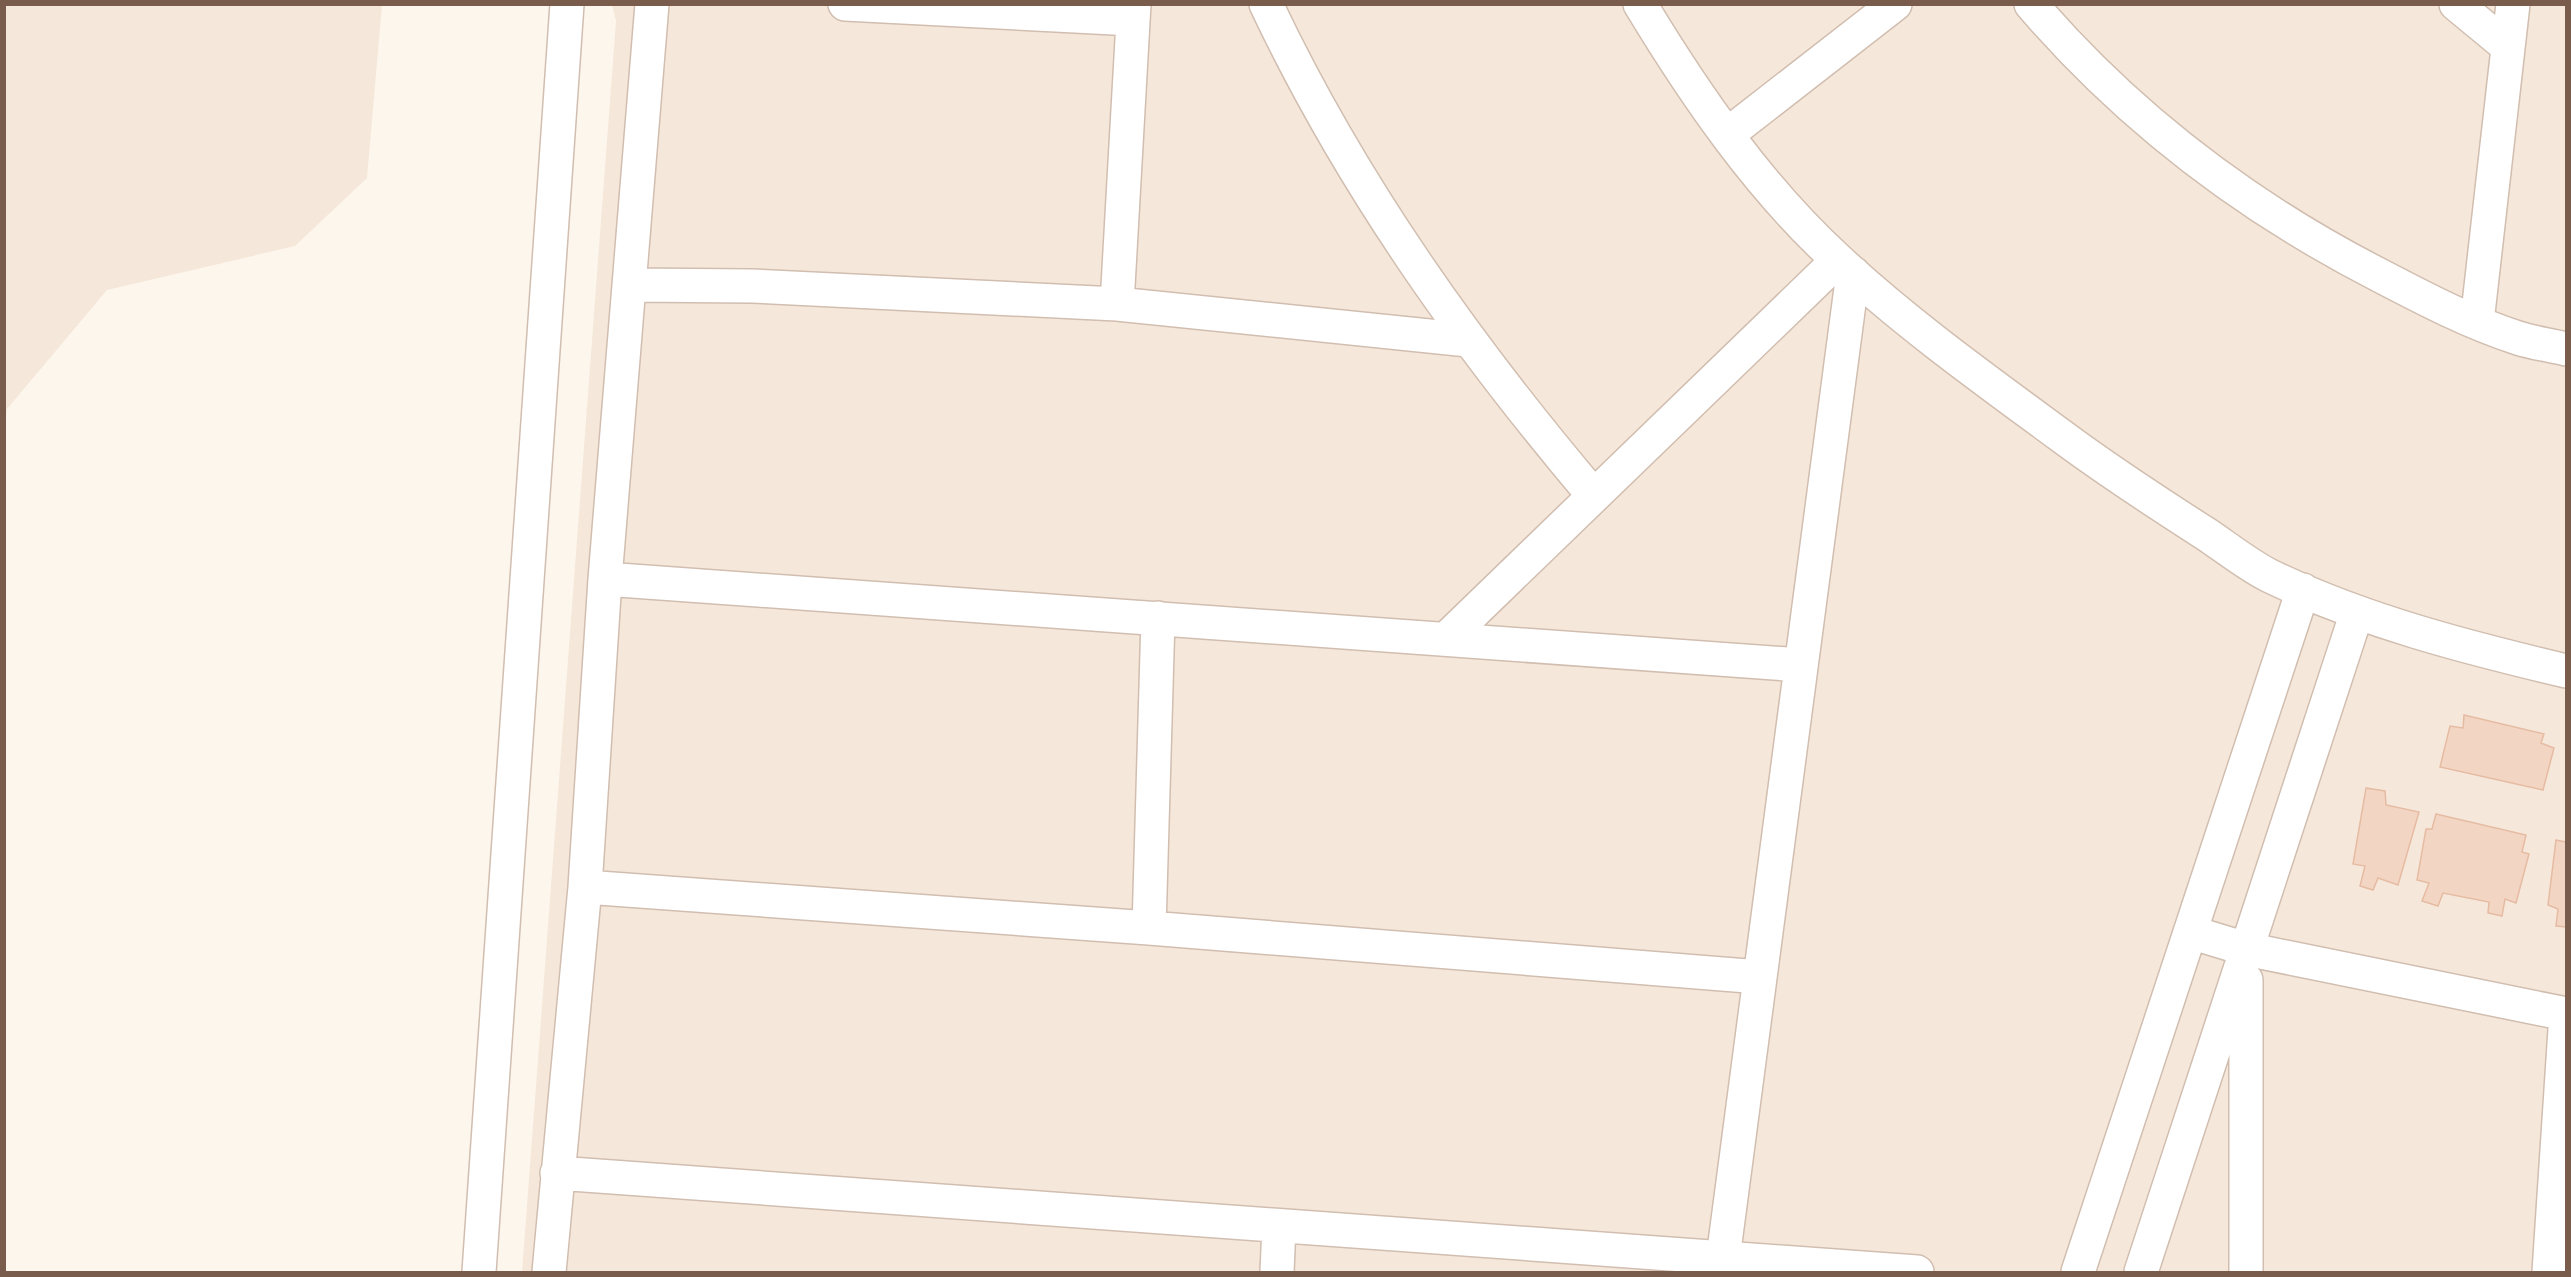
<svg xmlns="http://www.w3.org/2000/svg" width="2571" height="1277" viewBox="0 0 2571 1277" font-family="Quicksand,sans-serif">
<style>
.residential{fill:#f5e8da}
.building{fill:#f3d5c3;stroke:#e6bba3;stroke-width:1.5}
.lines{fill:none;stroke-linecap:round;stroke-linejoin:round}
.minor-casing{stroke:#d1beb0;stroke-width:36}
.minor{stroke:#fff;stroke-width:33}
</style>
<rect width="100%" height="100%" fill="#fdf6ec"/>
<path class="residential" d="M5,4L382,5L367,178L295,246L107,290L7,409L5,423Z
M612,5H2566V1272H522L616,21Z"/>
<path class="building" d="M2464,715L2544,734L2541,743L2554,748L2543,790L2440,767L2450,726L2463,728Z
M2366,788L2385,791L2386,805L2419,812L2398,885L2378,878L2373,890L2360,886L2365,866L2353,864Z
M2436,814L2526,835L2522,852L2529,854L2516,903L2505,899L2502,916L2488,913L2489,902L2443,893L2438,906L2422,901L2429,883L2417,880L2426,829H2432Z
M2556,840L2566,842V927L2556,926L2558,909L2548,905Z"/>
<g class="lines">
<defs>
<path id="minor" d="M845,4L1133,19
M1266,4C1351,184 1466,345 1594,496
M1640,4C1695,95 1759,188 1838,260C1907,324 1984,379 2060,435C2107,470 2156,502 2206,534C2227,548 2248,565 2270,576C2364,621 2465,647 2566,671
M2031,4C2129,118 2248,208 2381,276C2425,299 2471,323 2518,338C2533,343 2550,345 2566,349
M2456,4L2508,47
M1728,134L1895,4
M629,285L752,286L1117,304L1468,340
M1117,304L1134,4
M2477,322L2513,4
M605,579L1801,665
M1446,639L1838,260
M585,887L1149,928L1760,977
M1149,928L1158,618
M2190,932L2246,949L2566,1014
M557,1173L1917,1272
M1723,1258L1853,273
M479,1272L567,4
M549,1272L585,887L605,579L652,4
M1277,1272L1279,1226
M2078,1272L2303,590
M2141,1272L2357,612
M2246,1272V980
M2549,1272L2566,1014"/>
</defs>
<use href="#minor" class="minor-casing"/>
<use href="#minor" class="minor"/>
</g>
<rect width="2571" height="1277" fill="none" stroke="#7a5c4d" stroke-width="12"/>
</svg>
